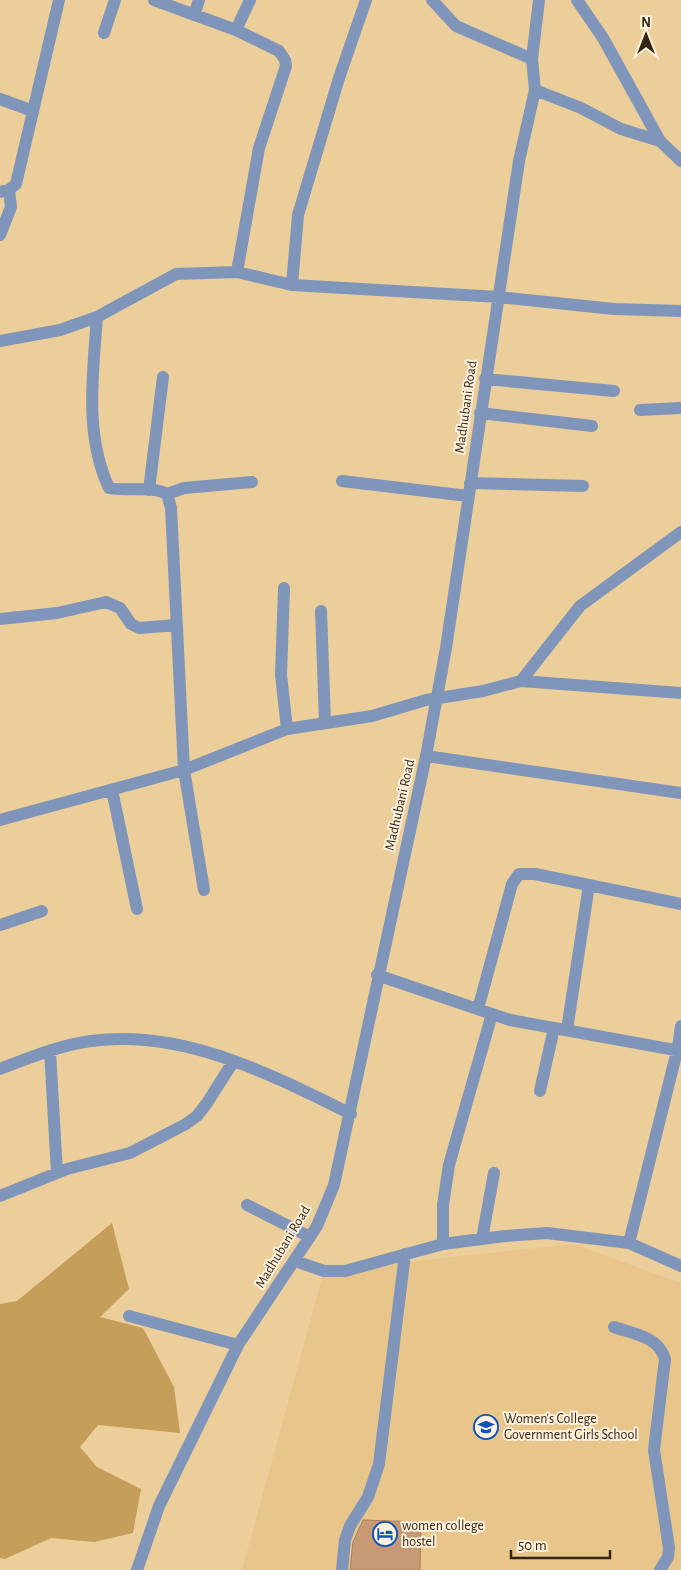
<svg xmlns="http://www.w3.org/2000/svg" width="681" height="1570" viewBox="0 0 681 1570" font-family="'Alegreya Sans',sans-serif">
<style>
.built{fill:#e8c58b}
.green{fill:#c59e59}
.building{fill:#c79974;stroke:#aa7e5a}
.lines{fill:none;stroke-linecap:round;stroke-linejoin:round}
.minor{stroke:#7f95b9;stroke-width:12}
.labels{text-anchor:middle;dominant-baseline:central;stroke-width:4;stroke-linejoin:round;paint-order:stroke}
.street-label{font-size:14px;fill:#322612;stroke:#fef2de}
.poi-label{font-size:14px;fill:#322612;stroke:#fef2de;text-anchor:start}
</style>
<rect width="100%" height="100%" fill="#ecce9b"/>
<path class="built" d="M573,1244L681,1283V1570H242L324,1271Z"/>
<path class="green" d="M112,1223L129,1289L100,1317L143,1328L174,1387L180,1433L98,1425L80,1447L97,1467L141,1489L133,1533L94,1542L51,1538L5,1559L0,1558V1304L17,1301Z"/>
<path class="building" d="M363,1520L421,1522L420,1570H350L353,1542Z"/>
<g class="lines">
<path class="minor" d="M154,0L236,30L279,51L285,60L286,66L259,148L237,272
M432,0L456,26L532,59
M577,0L603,38L660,141L681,161
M194,15L199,0
M236,30L250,0
M104,33L115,0
M535,90L581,108L621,129L660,141
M0,99L33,111
M0,192L9,190L16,184L59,0
M0,235L11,207L9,190
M292,285L298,215L339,78L366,0
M97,317C93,374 84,434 109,488C128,492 150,485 167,494L171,508L184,770L204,890
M0,341L60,330L97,317L176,274L237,272L292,285L499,297L614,309L681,311
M485,379L614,391
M640,410L681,408
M480,413L592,426
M342,481L468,496
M470,483L583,486
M149,490L163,377
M167,494L184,488L252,482
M284,588L281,675L287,729
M321,611L325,722
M0,619L57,613L106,602L120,608L131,624L139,628L177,625
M521,681L580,606L681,532
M426,756L681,793
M112,790L137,909
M0,820L184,770L287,729L372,716L426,700L483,691L521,681L681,693
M0,925L42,911
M377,975L510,1020L681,1051
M478,1009L512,884L519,874H535L681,904
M567,1030L589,885
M50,1051L57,1173
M0,1069C29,1058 60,1045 91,1041C184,1029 270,1074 351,1114
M540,1091L554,1028
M0,1196L67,1169L130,1153L186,1124L197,1116L207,1103L233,1062
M247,1205L310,1237
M482,1239L494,1173
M629,1243L678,1047L681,1026
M443,1244V1205L449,1165L492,1014
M295,1261L324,1271H345L443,1244L505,1236L547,1233L629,1243L681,1266
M129,1316L238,1345
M614,1327C634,1334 658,1336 665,1359L654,1450L669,1548L668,1557L660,1570
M137,1570L159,1506L238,1345L317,1226L334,1185L426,756L446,648L519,161L535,90L532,59L539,0
M342,1570L345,1540L350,1526L368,1497L379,1464L405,1254"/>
</g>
<defs>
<symbol id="university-ring" viewBox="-11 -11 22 22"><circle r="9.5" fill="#fef2de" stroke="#0e51bc" stroke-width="1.5"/><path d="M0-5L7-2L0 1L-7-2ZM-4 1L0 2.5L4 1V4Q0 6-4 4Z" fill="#0e51bc"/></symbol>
<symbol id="hotel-ring" viewBox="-11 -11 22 22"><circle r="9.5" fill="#fef2de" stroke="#0e51bc" stroke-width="1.5"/><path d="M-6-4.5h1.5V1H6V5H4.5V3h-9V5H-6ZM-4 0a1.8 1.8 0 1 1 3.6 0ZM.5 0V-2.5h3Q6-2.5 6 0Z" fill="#0e51bc"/></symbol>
</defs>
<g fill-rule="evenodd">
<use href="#university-ring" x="472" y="1413" width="28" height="28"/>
<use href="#hotel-ring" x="371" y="1520" width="28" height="28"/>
</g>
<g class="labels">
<g class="street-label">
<text transform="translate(466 407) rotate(-82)">Madhubani Road</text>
<text transform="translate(400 805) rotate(-77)">Madhubani Road</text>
<text transform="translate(283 1247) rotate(-59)">Madhubani Road</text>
</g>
<g class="poi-label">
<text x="504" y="1419">Women's College<tspan x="504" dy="16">Government Girls School</tspan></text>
<text x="402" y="1526">women college<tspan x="402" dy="16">hostel</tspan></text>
</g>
</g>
<g transform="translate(646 35)" stroke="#fef2de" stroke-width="4" paint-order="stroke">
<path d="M0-4L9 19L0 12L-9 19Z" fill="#322612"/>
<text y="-8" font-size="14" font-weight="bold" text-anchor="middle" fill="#322612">N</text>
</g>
<path d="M511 1550v8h99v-8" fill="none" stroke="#322612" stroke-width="2.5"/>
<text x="518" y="1550" font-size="15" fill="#322612" stroke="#fef2de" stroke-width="4" paint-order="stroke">50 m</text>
</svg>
